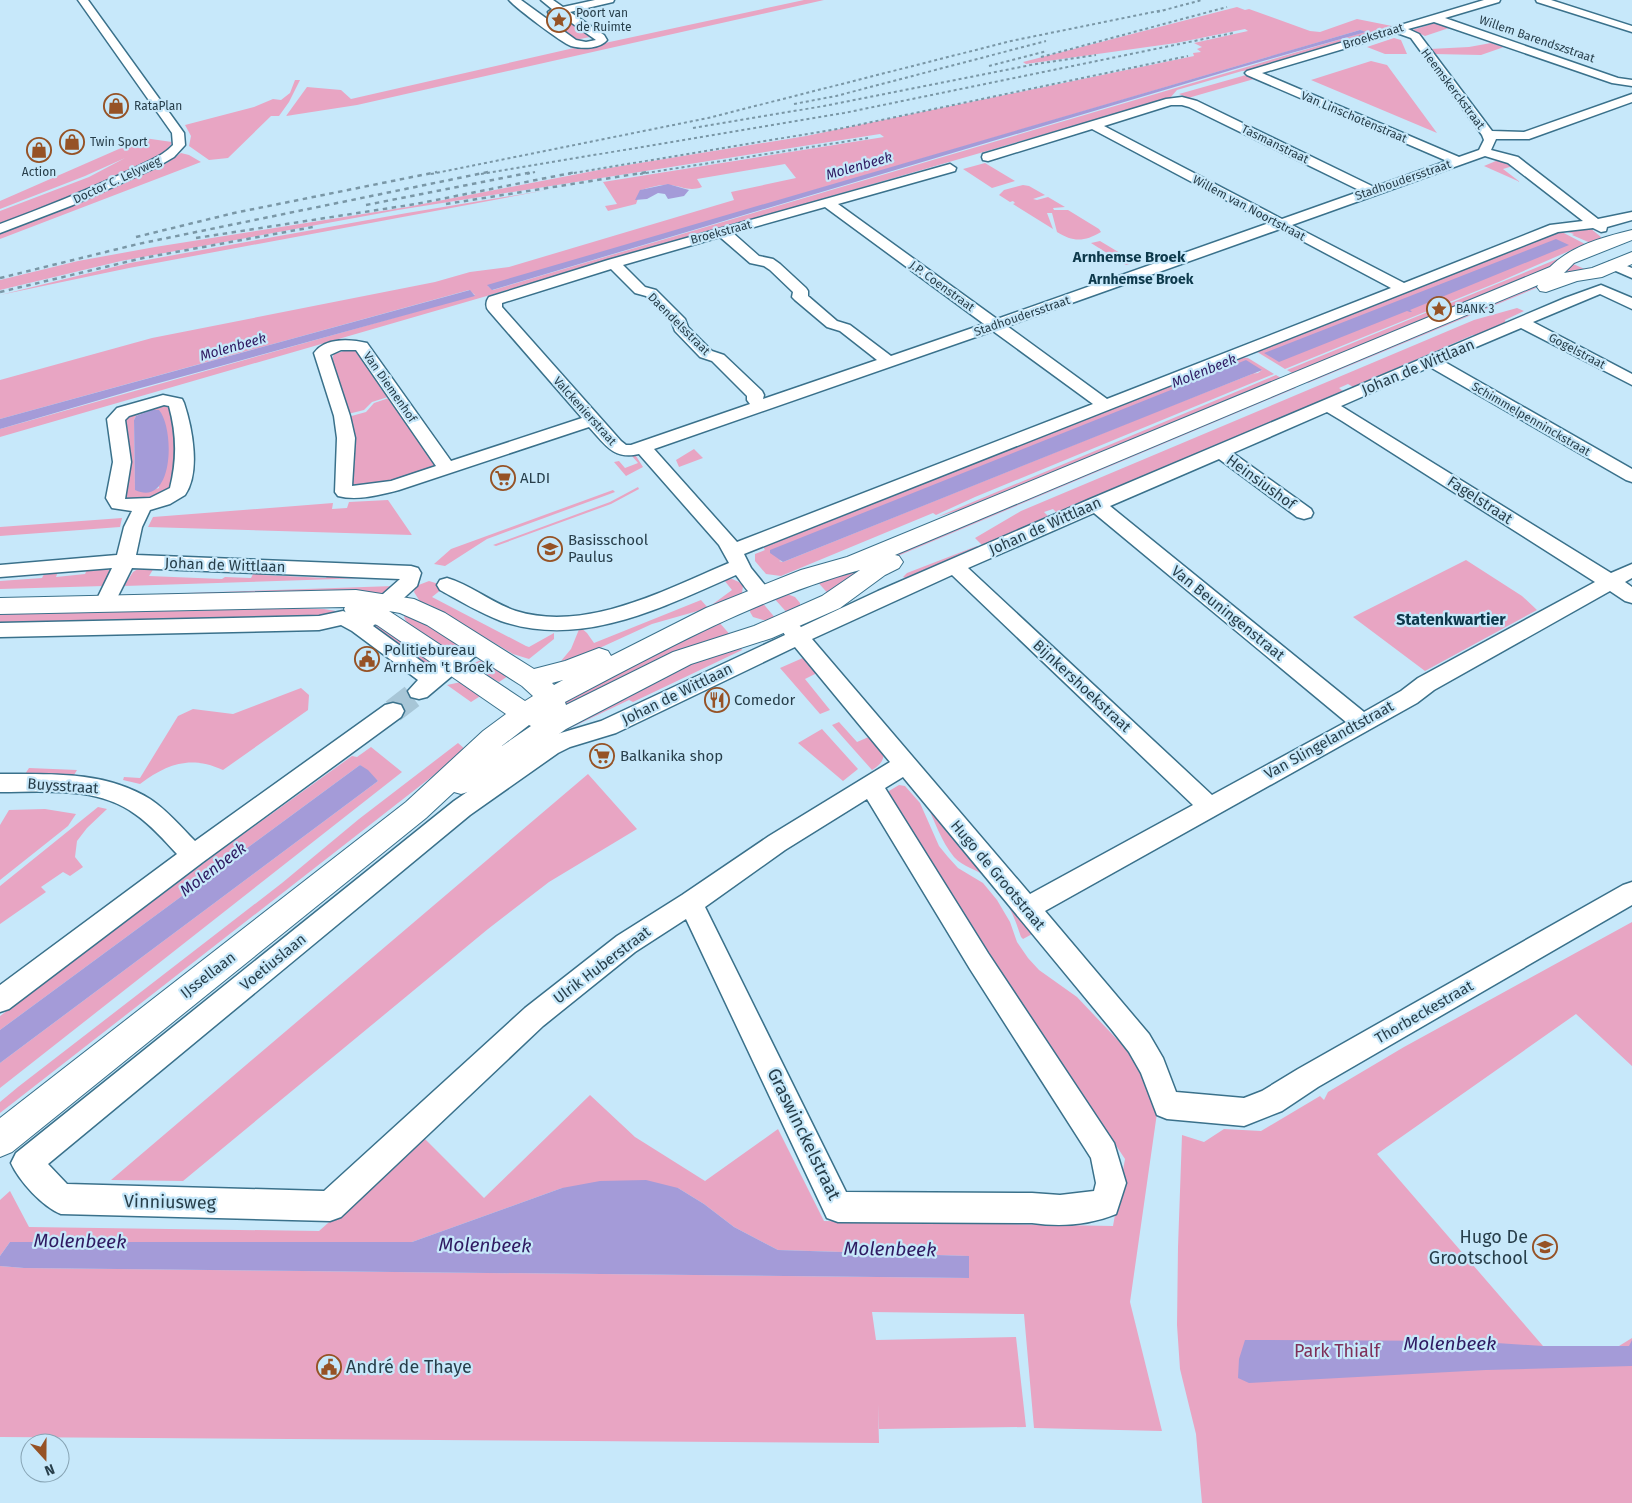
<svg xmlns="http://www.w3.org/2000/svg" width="1632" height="1503" viewBox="0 0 1632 1503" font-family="'Fira Sans',sans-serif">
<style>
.green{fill:#e8a5c3;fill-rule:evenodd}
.water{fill:#a49bd8}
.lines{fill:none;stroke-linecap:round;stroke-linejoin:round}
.street-tunnel{stroke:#a7c6d7;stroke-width:24;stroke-dasharray:24 12;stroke-linecap:butt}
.street-casing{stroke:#3a718b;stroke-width:3}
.secondary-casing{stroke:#3a718b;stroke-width:2}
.street{fill:#fff;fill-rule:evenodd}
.secondary{fill:#fff;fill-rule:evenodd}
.rail-far1{stroke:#7a97a6;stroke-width:2;stroke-dasharray:3 3;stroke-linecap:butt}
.rail{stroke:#7a97a6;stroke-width:2.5;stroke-dasharray:4.5 4.5;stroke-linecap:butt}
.labels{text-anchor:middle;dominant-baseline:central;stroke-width:4.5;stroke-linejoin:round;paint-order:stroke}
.far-poi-label{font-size:12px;fill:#273e4a;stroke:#c7e8fa;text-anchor:start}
.far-street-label{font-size:12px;fill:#273e4a;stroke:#c7e8fa}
.far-water-label{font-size:14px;font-style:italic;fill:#2f1a61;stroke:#c7e8fa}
.far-neighbourhood-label{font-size:14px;font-weight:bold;fill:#0d394b;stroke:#c7e8fa}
.far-quarter-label{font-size:15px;font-weight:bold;fill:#0d394b;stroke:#c7e8fa}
.street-label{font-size:15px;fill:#273e4a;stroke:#c7e8fa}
.poi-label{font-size:15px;fill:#273e4a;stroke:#c7e8fa;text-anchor:start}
.neighbourhood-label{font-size:16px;font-weight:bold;fill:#0d394b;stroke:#c7e8fa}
.water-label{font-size:16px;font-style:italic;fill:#2f1a61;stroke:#c7e8fa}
.near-street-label{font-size:18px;fill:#273e4a;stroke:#c7e8fa}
.near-poi-label{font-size:18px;fill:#273e4a;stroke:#c7e8fa;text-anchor:end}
.near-park-label{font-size:18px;fill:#7e3059;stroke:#c7e8fa}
.near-water-label{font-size:19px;font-style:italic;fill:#2f1a61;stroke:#c7e8fa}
</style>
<rect width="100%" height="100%" fill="#c7e8fa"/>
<path class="green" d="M804,0H824L357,105L286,116L307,87L341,90L351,99L574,48L577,49Z
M1237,7L1245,10L1249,9L1310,31L1320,32L1357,19L1392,26L1389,28L1391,29L1254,70L1242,71L1177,90L1170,98L0,437V429L475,295L469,290L0,419V380L152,338L435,282L470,272L509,267L734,200L731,192L796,178L785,164L697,179L702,187C689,192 682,186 669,185C660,184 649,188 641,190L636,204L608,211L605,206L617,204L603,182L884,137L880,134L398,210L121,261L0,290V280L78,261L155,247L407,207L609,168L806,136L1194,56L1193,53L1201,52L1197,49L1202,47L1194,43L1248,31L1245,29L1176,43L1026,64L1023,62ZM1360,30L1365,32L493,290L488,286Z
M563,14L595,36L575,40L544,18Z
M1435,23L1452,27L1425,36L1412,30Z
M1394,38L1401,40L1407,54H1385L1367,47Z
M1491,43L1504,47L1481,55L1434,54L1430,49L1469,47Z
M1371,61L1387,65L1437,133L1311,80Z
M1246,75L1254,79L1188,98L1179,94Z
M295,80H300L289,102L279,116H271L228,158L209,160L189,146L191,136L185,125L254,107L273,99L281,100L290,93Z
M144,138L172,142C167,165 27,215 0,226V211L89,177L125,158L85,176L0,209V201Z
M181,153L189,155L201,162L0,239V234L87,200L167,163Z
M1503,158L1513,166L1503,169L1520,182L1484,166Z
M985,163L1015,181L992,188L963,169Z
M1023,185L1029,186L1045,195L1033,199L1037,200L1048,197L1065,207L1053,208L1054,210H1068L1099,229L1101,232C1084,242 1073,242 1057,232L1052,213H1047L1053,229L1013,204L1015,203L1013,201L1010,202L999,195L1004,190Z
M547,190L129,268L0,295L130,263L407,213Z
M1590,228L1601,237L1600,240L1593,244L1572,235L1574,234L1564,231Z
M1560,231L1585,244L1501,281L1285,369L1254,350Z
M1100,241L1135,262L1126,265L1091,243Z
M1562,257L1558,265L1297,376L1287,370L1435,309L1440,310L1441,307Z
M1571,263L1589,271L1565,276L1308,383L1305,381Z
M1517,308L1524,311L1505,320L1506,326L1481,336L1473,335L1353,387L1348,384L1339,388L1343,391L1057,513L1053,509L1044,512L1049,517L982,545L975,538L1021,511L1474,320Z
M347,350H356L391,396L372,402L364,410L348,414C345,402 328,361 334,354Z
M1239,357L1248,358L1274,374L975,497L936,515L933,513L781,576L766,574L755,561V554L765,550L762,545ZM1262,370L1258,373L1250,374L783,562L779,561Z
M1276,375L1286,381L1017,492L937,517Z
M1292,386L1296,388L874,566L831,597L815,579Z
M392,397L435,466L433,469L389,486H354L351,483L348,417L366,412L374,403Z
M162,405L170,406L180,444L171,491C156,497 135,506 121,494L125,420L128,416ZM152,410L159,488L150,491L135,490L134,420L136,416Z
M694,449L703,458L679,467L676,460Z
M632,456H636L643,467L626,476L614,462L619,461L625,468L638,463Z
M638,487L639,489L611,504L496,546L493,545L610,502Z
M613,490L615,492L607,495L487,539L445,566L434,564L451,549Z
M388,500L412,535L148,527L153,517L333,503L332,509L347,508L349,502Z
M122,518L120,527L0,536V527Z
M977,546L978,547L905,578L903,577L907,573Z
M1466,560L1522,596L1537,610L1425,671L1353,617Z
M89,566L104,567L110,571L104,586L0,589V581L42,578L46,570L59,569L56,577L85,574Z
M141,567L154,568L149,576L222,579L225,577L251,578L254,572H264L263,575L326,578L328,574L367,576V578L124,586L133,572Z
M732,579L739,582L743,586L742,593L714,607L713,604L732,590L724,580Z
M429,581L442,585V589L432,597L526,646L529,647L554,633V639L529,659L513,654L430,605L421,603L414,592L416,586Z
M394,586V588L380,594L125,596L126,595Z
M787,594L795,597L800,603V606L790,616L772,596Z
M701,600L708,608L652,624L580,657L561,661L571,649L580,627L587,633L594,643Z
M761,601L777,620L767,621L753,617L750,612L751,607Z
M273,608L324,609L342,612L325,618L150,619L0,624V613Z
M405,612L463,645L454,652L451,651L407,623L404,617Z
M369,621L379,625L435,663L425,664L369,626Z
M718,621L733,638L566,706L558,705Z
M741,648L742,650L633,702L629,700L566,730L568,733L524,757C588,712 663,662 741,648Z
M805,657L817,673L805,679L830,710L820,714L780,668Z
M481,660H487L508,676L499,682L478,671L474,663Z
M461,682L482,695L471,702L447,685Z
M301,688L309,695L308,710L223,770C190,755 167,764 140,784L123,780L124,777L140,778L178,716L193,709L233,714Z
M839,722L857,742L871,736L884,750C884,761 881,764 872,770L832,725Z
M822,729L858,769L843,781L798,743Z
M458,743L466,750L0,1113V1102L18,1087L282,883L359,819Z
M371,747L402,772L0,1088V1063L378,781L360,765L0,1030V1016L220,851L352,756L357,757Z
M29,768L77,770L74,775L25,774Z
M588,774L637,829L549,882L488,929L183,1181L111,1180Z
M899,785L905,786L920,803L939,846L948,857L958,868L983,883L997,900L1010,922L1017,942L1028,958L1039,970L1077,997L1146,1070L1157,1113L1130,1302L1162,1431L1034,1428L1024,1314L872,1312L876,1340L1016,1337L1026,1427L879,1429L878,1404L879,1443L0,1437V1266L24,1268L969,1278L968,1256L778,1250L734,1227L704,1204L678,1188H562L412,1242H10L0,1256V1200L10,1191L29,1227L319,1231L424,1138L484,1198L590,1095L635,1137L705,1181L778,1129L824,1221L1113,1226L1125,1159L957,906L888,794L889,791Z
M926,802L1034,933L1023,939L1021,937C1014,915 1005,894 987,878C977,869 963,867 954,857C941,841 934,820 926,802Z
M98,807L107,809L87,828L77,841L75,857L83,867L70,876L63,872L41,887L46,892L0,924V886Z
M45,809L76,814L68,826L0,880V825L9,810Z
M1632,922V1066L1576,1014L1377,1154L1543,1346H1619L1632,1338V1503H1202L1196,1434L1180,1369L1177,1325L1178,1247L1182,1135L1204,1142L1224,1129L1261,1131L1320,1096L1324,1100L1328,1092L1404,1047Z"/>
<path class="water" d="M1360,30L1366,32L1235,69L492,290L487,285Z
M668,184L689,190L684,196L668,199L665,194L658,193L647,199L635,200L640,190Z
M1556,239L1569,245L1410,310L1412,312H1410L1407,311L1279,362L1264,353Z
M470,290L475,296L137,389L0,429V419Z
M1246,360L1262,370L783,562L770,553V550Z
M152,410H159C175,429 174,508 135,490L134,420L136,416Z
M360,765L368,770L378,781L0,1063V1030Z
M646,1180L678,1188L704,1204L734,1227L778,1250L969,1256V1278L24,1268L0,1266V1256L10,1242H412L562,1188L600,1181Z
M1245,1340L1467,1341L1543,1346H1629L1632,1340V1366L1486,1370L1249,1383L1238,1378L1239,1359Z"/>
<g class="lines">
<path class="street-tunnel" d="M393,711L419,691"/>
<defs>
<path id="street" d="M78,0H88L184,133L185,145L174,157L157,167L73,205L0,233V224C43,208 85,191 126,172C142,164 161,158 173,145L172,133Z
M509,0H521L576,40L586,42L596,40L559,14H549L548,12L552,9L541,0H553L563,7L595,0H614L613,2L570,12L604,35L607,40C600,49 582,49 571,46C562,43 516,8 509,0Z
M1484,0H1500L1499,2L1445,18L1618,78L1632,80V86L1612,83L1434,22L1408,29L1419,34L1492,131L1524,132L1632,94V102L1529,139H1496L1491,150L1518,157L1598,219L1632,212V220L1607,227L1606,231L1601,232L1593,228L1558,232L744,554L751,568L773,595L770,600C754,604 745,587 736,575C663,607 582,649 501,621C480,613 460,601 440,590L437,585L440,580L447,578C471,585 492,603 516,611C586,633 667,589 729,563L719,545L639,454C613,460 605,444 589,427L399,490C380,495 357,501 338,496L335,492L337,438L334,416L314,353C325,337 351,339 367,343L451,461L582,418L489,311C485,307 486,301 489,297L608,260L950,164L956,168L955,171L838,204L997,319L1269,223L1092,129L988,161L983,160L982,157L983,154L1166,99L1182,97L1197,101L1374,187L1447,161L1247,75L1245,73L1247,71ZM1397,33L1411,38L1482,135L1484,140L1479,150L1459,157L1262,73ZM1171,105H1182L1189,107L1361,191L1282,219L1104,126ZM1485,156L1508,163L1583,221L1550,225L1404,283L1292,225ZM825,207L984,324L891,356L850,325L837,321L808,296V291L806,288L780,264L773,259L759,256L733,233ZM1280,229L1391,288L1107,399L1007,326ZM720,237L750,263L764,266L770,270L793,292L792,297L795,300L827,327L840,331L877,360L763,399L764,395L762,391L724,355L712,351L688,327L685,319L656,290L645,287L623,265ZM611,269L635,293L646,296L672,323L675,331L700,357L712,361L747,396V400L750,404L631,445H626L621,441L502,307V303ZM993,331L1093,404L737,542L654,449ZM341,350H356L436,466L391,481L352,486L355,438L350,416L330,355Z
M1536,0H1551L1632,26V32L1537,2Z
M1614,261L1632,268V278L1609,268L1607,265L1609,262Z
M1601,285L1632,298V309L1600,294L1533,322L1632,374V385L1521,328L1443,361L1632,469V482L1626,480L1430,367L1341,406L1611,573L1632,564V578L1625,582L1632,587V603L1625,601L1610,591L1434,690L1417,703L1045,911L1149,1034L1163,1058L1176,1092L1244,1098L1262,1091L1298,1069L1623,885L1632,882V905L1318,1087L1282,1111L1244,1126L1167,1119L1157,1115L1141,1073L1129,1052L1111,1029L903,777L885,788L988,953L1114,1143L1126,1183L1116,1214C1089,1225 1061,1227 1032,1223L838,1222L827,1218L686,919L635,952L543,1026L341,1217L330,1221L61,1214C43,1207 19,1181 11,1163L16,1153L454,801L542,741L554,735L601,721L785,635L779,626L782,621C791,618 795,620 801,627L878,591L1088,500L1565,298ZM1327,412L1342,421L1595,582L1418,678L1401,691L1364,712L1110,506L1219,459L1297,517L1304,519L1311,517L1313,513L1311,509L1233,453ZM1094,513L1346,722L1212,795L968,568ZM952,575L1193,805L1030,894L812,639ZM795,647L890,762L769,836L682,895L617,936L525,1008L324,1191L67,1184L48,1164L470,815L558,753L570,747L616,733ZM867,799L970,969L1091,1158L1096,1183L1094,1191L1060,1195L1032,1193L846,1192L705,907L785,850Z
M163,395L182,399L184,403C192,427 201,472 185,495L170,504L150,510L142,527L136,555L411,566L418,568L421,573L417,586L373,626L432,669L470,639L477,637L484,639L487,644L484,649L427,697L419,699L411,697L408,691L418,680L352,631L341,625L319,630L0,637V623L319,616L343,611L357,617L400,579L132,568L112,608L105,610L98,608L95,603L112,568L0,577V565L117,555L124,527L132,511L112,508L106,498L113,462L107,419L117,408ZM164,405L169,406C177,435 177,460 170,488L150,498L125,499L131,462L125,420L129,416Z
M393,703L401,705L404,711L401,717L203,862L9,1009L0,1012V985L177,854C164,840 151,825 135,814C97,786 45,792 0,792V774C51,774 105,771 150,799C167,810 181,827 195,841L385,705Z"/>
<path id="secondary" d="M1632,230V240L1574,263L1564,273L1592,268L1632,252V264L1602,277L1577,281L1546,292L1540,291L1537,287L1538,285L895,555L899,556L903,562L899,568L885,575L840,608L772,638L691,664L566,729L521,761L471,791L461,794L454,792L426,818L12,1152L0,1157V1118L406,802L483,731L506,714L377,625L347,615L344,609L345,607L0,614V598L356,590L414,599L445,613L534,669L565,661L599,648L608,651L611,656L706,608L801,570L847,557L1550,267C1571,246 1603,237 1632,230ZM860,570L822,596L754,626L673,652L566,705L565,702C661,652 755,599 860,570ZM389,611L400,613L427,625L522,686L533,696L525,701ZM563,680L554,685L552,683ZM529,725L531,726L502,746L503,745Z"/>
</defs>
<use href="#street" class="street-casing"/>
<use href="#secondary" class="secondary-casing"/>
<use href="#street" class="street"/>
<use href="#secondary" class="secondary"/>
<path class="rail-far1" d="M1157,12L1202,0
M1041,57L1227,7
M989,66L1047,51
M794,104L836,96L1046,41
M693,128L824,106L1036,64L1096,55
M431,174L708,118L1011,41L1163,10
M481,174L844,113L1233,33
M527,174L535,172
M568,174L843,128L1188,56
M640,174L868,138"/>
<path class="rail" d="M446,204L648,172
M366,205L533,172
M136,237L234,213L437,172
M196,238L416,204L576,172
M0,278L138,244L488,172
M0,292L143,258L313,227"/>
</g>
<defs>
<symbol id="sight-ring" viewBox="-11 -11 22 22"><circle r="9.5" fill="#c7e8fa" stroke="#965225" stroke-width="1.5"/><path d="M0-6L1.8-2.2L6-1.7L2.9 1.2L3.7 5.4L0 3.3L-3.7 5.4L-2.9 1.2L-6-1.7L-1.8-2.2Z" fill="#965225"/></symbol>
<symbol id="shop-ring" viewBox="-11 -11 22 22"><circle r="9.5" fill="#c7e8fa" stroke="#965225" stroke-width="1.5"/><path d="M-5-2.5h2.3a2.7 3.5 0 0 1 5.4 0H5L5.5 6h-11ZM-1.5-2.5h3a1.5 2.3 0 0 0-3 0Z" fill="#965225"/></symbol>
<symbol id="supermarket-ring" viewBox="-11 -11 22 22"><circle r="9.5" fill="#c7e8fa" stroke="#965225" stroke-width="1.5"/><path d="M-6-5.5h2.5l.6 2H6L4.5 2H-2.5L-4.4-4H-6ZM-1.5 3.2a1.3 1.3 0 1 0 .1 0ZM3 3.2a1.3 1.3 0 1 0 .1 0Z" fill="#965225"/></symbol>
<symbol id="school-ring" viewBox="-11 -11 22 22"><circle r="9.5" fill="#c7e8fa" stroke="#965225" stroke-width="1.5"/><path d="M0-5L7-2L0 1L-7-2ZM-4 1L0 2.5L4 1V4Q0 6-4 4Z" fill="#965225"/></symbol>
<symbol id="civic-ring" viewBox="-11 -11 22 22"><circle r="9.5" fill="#c7e8fa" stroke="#965225" stroke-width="1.5"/><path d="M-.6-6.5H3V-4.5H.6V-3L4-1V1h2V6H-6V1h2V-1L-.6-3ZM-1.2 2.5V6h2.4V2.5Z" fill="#965225"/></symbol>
<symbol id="restaurant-ring" viewBox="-11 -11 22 22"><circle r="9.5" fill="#c7e8fa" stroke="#965225" stroke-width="1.5"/><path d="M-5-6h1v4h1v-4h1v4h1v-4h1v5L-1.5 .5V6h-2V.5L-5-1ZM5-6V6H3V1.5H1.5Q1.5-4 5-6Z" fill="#965225"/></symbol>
</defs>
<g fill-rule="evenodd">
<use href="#sight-ring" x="545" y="6" width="28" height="28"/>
<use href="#shop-ring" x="102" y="92" width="28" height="28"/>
<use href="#shop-ring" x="58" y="128" width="28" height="28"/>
<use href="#shop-ring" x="25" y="136" width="28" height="28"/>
<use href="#sight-ring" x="1425" y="295" width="28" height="28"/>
<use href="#supermarket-ring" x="489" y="464" width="28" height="28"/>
<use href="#school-ring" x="536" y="535" width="28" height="28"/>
<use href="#civic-ring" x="353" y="645" width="28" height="28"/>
<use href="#restaurant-ring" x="703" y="686" width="28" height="28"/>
<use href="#supermarket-ring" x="588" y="742" width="28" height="28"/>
<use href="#school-ring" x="1531" y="1233" width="28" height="28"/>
<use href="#civic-ring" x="315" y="1353" width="28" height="28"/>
</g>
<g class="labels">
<g class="far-poi-label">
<text x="576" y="13">Poort van<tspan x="576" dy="14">de Ruimte</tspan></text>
<text x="134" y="106">RataPlan</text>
<text x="90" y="142">Twin Sport</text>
<text x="39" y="172" text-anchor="middle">Action</text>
<text x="1456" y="309">BANK 3</text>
</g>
<g class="far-street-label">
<text transform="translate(1373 36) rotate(-17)">Broekstraat</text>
<text transform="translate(1537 39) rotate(19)">Willem Barendszstraat</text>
<text transform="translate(1453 89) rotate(53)">Heemskerckstraat</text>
<text transform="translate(1354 117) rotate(23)">Van Linschotenstraat</text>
<text transform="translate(1275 144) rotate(26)">Tasmanstraat</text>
<text transform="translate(117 180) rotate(-25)">Doctor C. Lelyweg</text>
<text transform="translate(1403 180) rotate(-19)">Stadhoudersstraat</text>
<text transform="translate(1249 208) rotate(28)">Willem van Noortstraat</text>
<text transform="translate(721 232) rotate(-15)">Broekstraat</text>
<text transform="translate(942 286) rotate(36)">J.P. Coenstraat</text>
<text transform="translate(1022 316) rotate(-19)">Stadhoudersstraat</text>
<text transform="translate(679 324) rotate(45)">Daendelsstraat</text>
<text transform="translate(1577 351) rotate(28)">Gogelstraat</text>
<text transform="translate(390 387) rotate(55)">Van Diemenhof</text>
<text transform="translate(585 411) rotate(48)">Valckenierstraat</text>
<text transform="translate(1531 419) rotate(30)">Schimmelpenninckstraat</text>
</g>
<g class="far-water-label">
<text transform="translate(859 166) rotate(-16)">Molenbeek</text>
<text transform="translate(233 347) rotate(-16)">Molenbeek</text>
<text transform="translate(1204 371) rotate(-22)">Molenbeek</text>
</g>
<g class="far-neighbourhood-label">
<text x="1141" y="279">Arnhemse Broek</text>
</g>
<g class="far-quarter-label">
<text x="1129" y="257">Arnhemse Broek</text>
</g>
<g class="street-label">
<text transform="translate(1418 367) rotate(-23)">Johan de Wittlaan</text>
<text transform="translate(1261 482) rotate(36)">Heinsiushof</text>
<text transform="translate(1480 500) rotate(33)">Fagelstraat</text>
<text transform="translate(1045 526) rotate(-24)">Johan de Wittlaan</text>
<text transform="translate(225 565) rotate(2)">Johan de Wittlaan</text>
<text transform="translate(1228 613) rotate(39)">Van Beuningenstraat</text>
<text transform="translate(1082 686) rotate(43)">Bijnkershoekstraat</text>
<text transform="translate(677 694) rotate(-26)">Johan de Wittlaan</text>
<text transform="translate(1329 740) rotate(-29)">Van Slingelandtstraat</text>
<text transform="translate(63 786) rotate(4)">Buysstraat</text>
<text transform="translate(998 875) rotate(50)">Hugo de Grootstraat</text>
<text transform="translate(273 962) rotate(-39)">Voetiuslaan</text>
<text transform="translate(602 965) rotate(-37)">Ulrik Huberstraat</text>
<text transform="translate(208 975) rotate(-38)">IJssellaan</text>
<text transform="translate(1424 1012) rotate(-30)">Thorbeckestraat</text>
</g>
<g class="poi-label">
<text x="520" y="478">ALDI</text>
<text x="568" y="540">Basisschool<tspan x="568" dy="17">Paulus</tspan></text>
<text x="384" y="650">Politiebureau<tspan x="384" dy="17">Arnhem 't Broek</tspan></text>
<text x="734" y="700">Comedor</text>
<text x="620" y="756">Balkanika shop</text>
</g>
<g class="neighbourhood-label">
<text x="1451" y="619">Statenkwartier</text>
</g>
<g class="water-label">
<text transform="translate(213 869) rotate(-37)">Molenbeek</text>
</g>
<g class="near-street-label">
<text transform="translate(804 1134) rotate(64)">Graswinckelstraat</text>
<text transform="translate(170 1202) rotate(1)">Vinniusweg</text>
</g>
<g class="near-poi-label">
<text x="1528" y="1237">Hugo De<tspan x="1528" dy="21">Grootschool</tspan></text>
<text x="346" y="1367" text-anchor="start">André de Thaye</text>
</g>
<g class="near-park-label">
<text x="1337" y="1351">Park Thialf</text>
</g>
<g class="near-water-label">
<text transform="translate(80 1241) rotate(1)">Molenbeek</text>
<text transform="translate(485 1245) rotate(1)">Molenbeek</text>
<text transform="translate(890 1249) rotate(1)">Molenbeek</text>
<text x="1450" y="1343">Molenbeek</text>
</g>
</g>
<g transform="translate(45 1458) rotate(159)"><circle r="24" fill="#c7e8fa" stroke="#87a4b4"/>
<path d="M0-4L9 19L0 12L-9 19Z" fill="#965225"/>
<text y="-8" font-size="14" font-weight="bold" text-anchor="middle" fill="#273e4a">N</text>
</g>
</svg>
